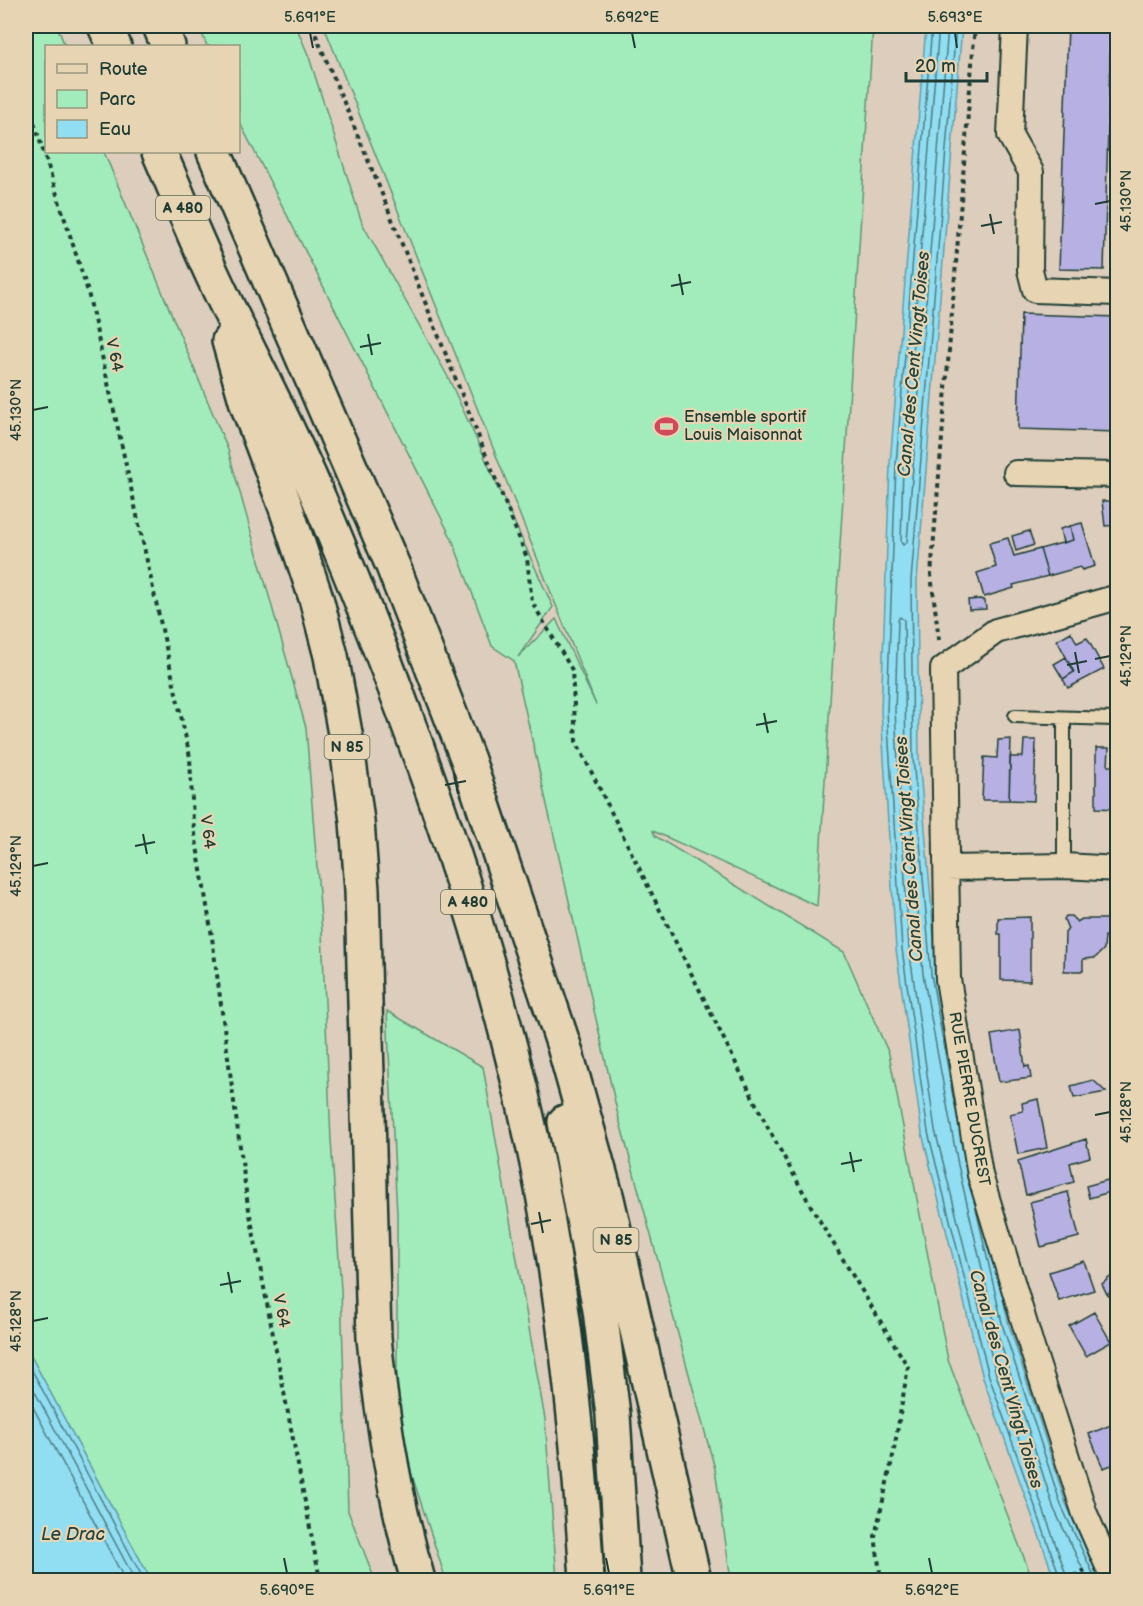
<svg xmlns="http://www.w3.org/2000/svg" width="1143" height="1606" viewBox="0 0 1143 1606" font-family="'Balsamiq Sans',sans-serif">
<style>
.green{fill:#a2ecbb;stroke:#609478;stroke-width:1.5}
.water{fill:#91ddf2;stroke:#639da6;stroke-width:1.5}
.lines{fill:none;stroke-linecap:round;stroke-linejoin:round}
.shore{stroke:#4d7d80;stroke-width:1.5}
.building{fill:#b6b1e2;stroke:#1f3d34;stroke-width:1.5}
.lane-casing{stroke:#1f3d34;stroke-width:16}
.street-casing{stroke:#1f3d34;stroke-width:28}
.highway-casing{stroke:#1f3d34;stroke-width:38}
.path{stroke:#1f3d34;stroke-width:4;stroke-dasharray:4.5 4.5;stroke-linecap:butt}
.lane{stroke:#e7d4b2;stroke-width:12}
.street{stroke:#e7d4b2;stroke-width:24}
.highway{stroke:#e7d4b2;stroke-width:33}
.ticks{fill:none;stroke:#1f3d34;stroke-width:2}
.labels{text-anchor:middle;dominant-baseline:central;stroke-width:4.5;stroke-linejoin:round;paint-order:stroke}
.shield{fill:#e7d4b2;stroke:#5b6a5a;stroke-width:1.5}
.shield-label{font-size:15px;font-weight:bold;fill:#1f3d34}
.street-label{font-size:16px;fill:#1f3d34;stroke:#e7d4b2}
.poi-label{font-size:16px;fill:#1f3d34;stroke:#e7d4b2;text-anchor:start}
.water-label{font-size:18px;font-style:italic;fill:#25453e;stroke:#e7d4b2}
.neatline{fill:none;stroke:#1f3d34;stroke-width:2}
.ticks-label{font-size:15px;text-anchor:middle;fill:#1f3d34}
</style>
<rect width="100%" height="100%" fill="#ddcdbc"/>
<filter id="ink" filterUnits="userSpaceOnUse"><feTurbulence type="fractalNoise" baseFrequency=".0167" numOctaves="2"/><feDisplacementMap in="SourceGraphic" scale="12" xChannelSelector="R" yChannelSelector="G"/><feConvolveMatrix kernelMatrix="1 2 1 2 8 2 1 2 1" color-interpolation-filters="sRGB"/></filter>
<g filter="url(#ink)">
<path class="green" d="M26,26H57L65,46H46V152H104L228,450L306,728L322,932L331,1140L341,1290L348,1511L375,1580H151L26,1347Z
M199,26H296L309,57L362,223L448,377L553,607L518,657L556,619L596,705L324,26H873L817,906L653,831L655,836L844,952L889,1054L948,1360L1031,1576L1026,1580H731L715,1469L618,1115L514,661L492,646L452,539L239,121L238,46H207Z
M387,1011L483,1067L545,1419L557,1580H446L397,1429V1214Z"/>
<path class="water" d="M926,26H962L917,581L919,757L937,973L972,1163L1009,1325L1066,1504L1103,1580H1055L983,1378L922,1133L896,949L881,711L890,464Z
M26,1347L151,1580H26Z"/>
<g class="lines">
<path class="shore" d="M932,26L896,464L887,711L902,949L928,1132L989,1376L1061,1580
M939,26L903,465L901,542L903,545L907,542L948,26
M954,1102L931,974L913,757L911,581L956,26
M976,1209L1003,1327L1061,1505L1096,1580
M26,1359L144,1580
M26,1375L135,1580
M26,1394L125,1580
M1068,1580L996,1374L935,1130L909,948L895,711L898,620L900,617L904,620L906,758L923,974L958,1165L996,1329L1054,1509L1088,1580"/>
</g>
<path class="building" d="M1068,26H1111L1104,270L1059,269Z
M1021,314L1118,317V432L1018,429Z
M1102,501H1118V525L1105,526Z
M1082,523L1095,566L1082,570L1080,567L1048,576L1040,549L1073,540L1070,526Z
M1070,526L1073,540L1063,543L1060,529Z
M1029,531L1034,545L1016,551L1012,536Z
M1008,538L1014,556L1040,549L1048,576L1013,585L1014,588L984,597L977,573L996,567L989,543Z
M980,599L985,601L986,609L969,610L968,600Z
M1071,632L1077,643L1087,638L1104,669L1068,688L1063,679L1074,672L1057,640Z
M1066,657L1074,672L1063,679L1054,664Z
M1011,739L1009,800H982L984,757L997,758L998,740Z
M1024,740H1036L1034,801L1009,800L1010,757H1023Z
M1096,748H1109L1108,766H1118V809L1096,808Z
M1066,916H1071L1077,922L1082,919H1118V937L1105,936L1104,949L1095,958L1083,959V971H1064L1065,933L1068,929L1064,919Z
M1030,917V981L1001,980V934H998V918Z
M1020,1030L1025,1067L1029,1066L1031,1078L999,1082L991,1035Z
M1093,1080L1106,1092L1074,1098L1071,1086Z
M1038,1099L1047,1148L1018,1154L1010,1114L1023,1111L1022,1103Z
M1086,1139L1090,1157L1070,1163L1074,1182L1026,1195L1018,1161Z
M1115,1178L1117,1190L1089,1198L1086,1186Z
M1068,1192L1079,1237L1041,1247L1030,1202Z
M1084,1261L1094,1290L1059,1301L1049,1272Z
M1115,1273L1118,1277V1286L1107,1294L1102,1284Z
M1118,1286V1301L1115,1303L1107,1294Z
M1094,1312L1111,1342L1086,1356L1069,1326Z
M1118,1422V1463L1103,1468L1089,1434Z"/>
<g class="lines">
<defs>
<path id="lane" d="M1015,716L1114,719
M1064,718V866"/>
<path id="street" d="M1015,26L1010,135L1031,172L1030,270L1035,290L1118,293
M1016,473L1118,475
M947,868L1064,866L1118,869
M1114,1580L1085,1514L1032,1348L980,1175L948,979L943,669L996,631L1118,597"/>
<path id="highway" d="M105,26L114,46
M160,26L168,46
M159,152C175,188 190,226 207,263C243,343 286,420 320,501C411,716 491,939 538,1168C565,1304 579,1442 587,1580
M214,152L393,566L468,760L564,1046L607,1199L694,1580
M229,341L247,404L285,505L316,598L331,656L346,739L357,821L362,890L374,1338C382,1420 395,1501 418,1580
M565,1122L600,1310L613,1415L623,1580"/>
</defs>
<use href="#lane" class="lane-casing"/>
<use href="#street" class="street-casing"/>
<use href="#highway" class="highway-casing"/>
<path class="path" d="M312,26L378,184L527,558L532,602L572,670L576,741L767,1126L812,1208L908,1367L893,1456L875,1536L881,1580
M26,97L88,292L190,757L193,822L211,930L247,1199L320,1580
M939,640L931,575L975,26
M1066,1580L1085,1570"/>
<use href="#lane" class="lane"/>
<use href="#street" class="street"/>
<use href="#highway" class="highway"/>
</g>
</g>
<path class="ticks" d="M310,33L313,48M632,33L635,48M955,33L957,48M1095,204L1110,201M990,214L994,234M981,226L1002,222M679,274L683,295M671,286L691,282M368,334L372,355M360,347L381,343M33,410L48,407M1075,652L1079,673M1095,659L1110,656M1067,665L1087,661M764,713L768,733M756,725L777,721M454,773L458,794M445,785L466,781M143,834L147,854M135,846L155,842M33,866L48,863M1095,1115L1110,1112M850,1152L854,1172M841,1164L862,1160M539,1212L543,1233M531,1224L551,1220M228,1272L232,1293M220,1285L241,1281M33,1321L48,1318M284,1558L287,1573M606,1558L609,1573M929,1558L932,1573"/>
<defs>
<symbol id="stadium-bare" viewBox="-9 -9 18 18"><path d="M0-5a6.5 5 0 1 0 0 10a6.5 5 0 1 0 0-10ZM-3.5-1.8h7v3.6h-7Z" fill="#d1495b" stroke="#e7d4b2" stroke-width="2.5" paint-order="stroke"/></symbol>
</defs>
<g fill-rule="evenodd">
<use href="#stadium-bare" x="650" y="410" width="33" height="33"/>
</g>
<g class="labels">
<g class="shield">
<rect x="156" y="196" width="54" height="24" rx="4.5"/>
<rect x="324.5" y="735" width="45" height="24" rx="4.5"/>
<rect x="441" y="890" width="54" height="24" rx="4.5"/>
<rect x="593.5" y="1228" width="45" height="24" rx="4.5"/>
</g>
<g class="shield-label">
<text x="183" y="208">A 480</text>
<text x="347" y="747">N 85</text>
<text x="468" y="902">A 480</text>
<text x="616" y="1240">N 85</text>
</g>
<g class="street-label">
<text transform="translate(114 355) rotate(78)">V 64</text>
<text transform="translate(207 832) rotate(82)">V 64</text>
<text transform="translate(969 1099) rotate(80)">RUE PIERRE DUCREST</text>
<text transform="translate(281 1311) rotate(79)">V 64</text>
</g>
<g class="poi-label">
<text x="684" y="417">Ensemble sportif<tspan x="684" dy="18">Louis Maisonnat</tspan></text>
</g>
<g class="water-label">
<text transform="translate(914 364) rotate(-85)">Canal des Cent Vingt Toises</text>
<text transform="translate(909 849) rotate(-94)">Canal des Cent Vingt Toises</text>
<text transform="translate(1006 1379) rotate(74)">Canal des Cent Vingt Toises</text>
<text x="73" y="1534">Le Drac</text>
</g>
</g>
<rect width="1143" height="1606" fill="none" stroke="#e7d4b2" stroke-width="66"/>
<rect x="45" y="45" width="195" height="108" fill="#e7d4b2" stroke="#979880" stroke-width="1.5"/>
<rect x="57" y="64" width="30" height="9" fill="#e7d4b2" stroke="#979880" stroke-width="1.5"/>
<text x="99" y="75" font-size="18" fill="#1f3d34">Route</text>
<rect x="57" y="90" width="30" height="18" fill="#a2ecbb" stroke="#979880" stroke-width="1.5"/>
<text x="99" y="105" font-size="18" fill="#1f3d34">Parc</text>
<rect x="57" y="120" width="30" height="18" fill="#91ddf2" stroke="#979880" stroke-width="1.5"/>
<text x="99" y="135" font-size="18" fill="#1f3d34">Eau</text>
<path d="M906 72v9h81v-9" fill="none" stroke="#1f3d34" stroke-width="3"/>
<text x="915" y="72" font-size="18" fill="#1f3d34" stroke="#e7d4b2" stroke-width="4.5" paint-order="stroke">20 m</text>
<rect x="33" y="33" width="1077" height="1540" class="neatline"/>
<g class="ticks-label">
<text x="310" y="22">5.691°E</text>
<text x="632" y="22">5.692°E</text>
<text x="955" y="22">5.693°E</text>
<text transform="translate(1126 201) rotate(-90)" y="5">45.130°N</text>
<text transform="translate(16 410) rotate(-90)" y="5">45.130°N</text>
<text transform="translate(1126 656) rotate(-90)" y="5">45.129°N</text>
<text transform="translate(16 866) rotate(-90)" y="5">45.129°N</text>
<text transform="translate(1126 1112) rotate(-90)" y="5">45.128°N</text>
<text transform="translate(16 1321) rotate(-90)" y="5">45.128°N</text>
<text x="287" y="1595">5.690°E</text>
<text x="609" y="1595">5.691°E</text>
<text x="932" y="1595">5.692°E</text>
</g>
</svg>
